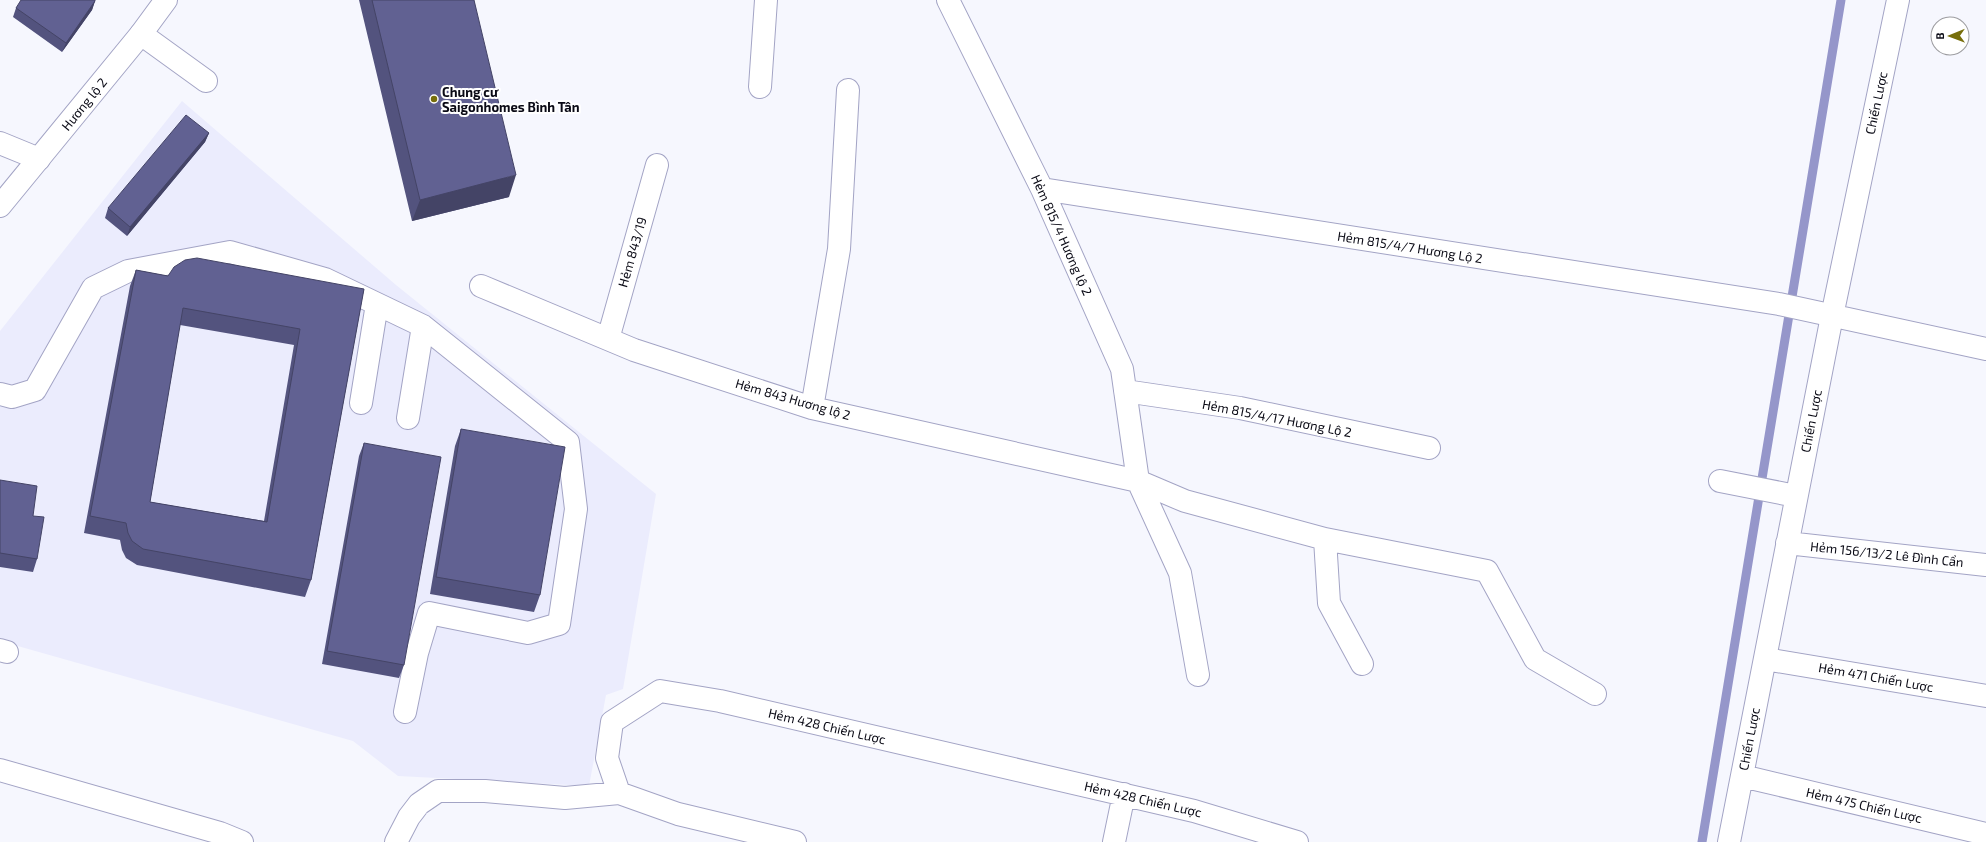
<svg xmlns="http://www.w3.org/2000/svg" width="1986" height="842" viewBox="0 0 1986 842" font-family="'Exo 2',sans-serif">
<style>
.built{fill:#ebecfd}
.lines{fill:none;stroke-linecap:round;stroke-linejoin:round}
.stream{stroke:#9596ca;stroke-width:9}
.minor-casing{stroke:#a3a4c5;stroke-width:24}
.major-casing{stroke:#a3a4c5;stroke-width:24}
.minor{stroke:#fff;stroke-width:22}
.major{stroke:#fff;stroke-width:22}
.wall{fill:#53537e;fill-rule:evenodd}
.shaded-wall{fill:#446}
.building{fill:#616192;stroke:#446;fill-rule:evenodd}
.poi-dot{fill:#776e0b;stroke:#fff;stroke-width:1.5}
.labels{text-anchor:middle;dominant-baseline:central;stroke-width:4;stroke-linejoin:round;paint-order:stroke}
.poi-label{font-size:13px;font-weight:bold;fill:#0a0a15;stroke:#fff;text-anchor:start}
.street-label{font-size:13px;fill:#0a0a15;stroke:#fff}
</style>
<rect width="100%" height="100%" fill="#f6f7fe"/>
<path class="built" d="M182,101L396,285L656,494L623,689L606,695L589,786L398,776L353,741L0,641V331Z"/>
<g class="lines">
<path class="stream" d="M1702,842L1841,0"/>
<defs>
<path id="minor" d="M948,0L1042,189L1122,369L1138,481L1180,573L1198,675
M141,34L206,81
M760,87L766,0
M0,143L39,159
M1042,189L1779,304L1986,349
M481,286L634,350L812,408L1138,481L1185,501L1325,539L1329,603L1362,664
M608,339L657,165
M1125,391L1240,408L1429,448
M0,394L12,397L35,390L93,288L128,271L230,252L325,279L423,326L568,442L576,509L559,624L528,633L429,613L417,653L405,712
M361,403L377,304
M812,408L839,249L848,90
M408,418L423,326
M1720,481L1796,496
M1325,539L1487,571L1535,659L1595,694
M1787,543L1986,565
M0,650L7,652
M1765,659L1986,696
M0,770L220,833L242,842
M1742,776L1986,834
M619,793L607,758L612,722L660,691L720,701L1194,811L1297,842
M396,842L409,817L419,804L438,791H485L565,798L619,793L678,814L795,842
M1114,842L1124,794
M1729,842L1832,316L1898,0"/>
<path id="major" d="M0,206L141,34L166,0"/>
</defs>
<use href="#minor" class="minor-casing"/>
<use href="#major" class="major-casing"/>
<use href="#minor" class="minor"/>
<use href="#major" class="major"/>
</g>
<path class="wall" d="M359,0H474L509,197L412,221Z
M95,1L92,10L62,52L13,17L16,8Z
M209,133L205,142L127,236L105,218L108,208Z
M136,270L168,276L364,289L311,580L305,597L137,565L126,558L122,550L120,540L84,533L130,286ZM180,325L294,345L264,521L150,502Z
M461,429L540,595L534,612L430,594L455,446Z
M364,443L404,665L399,678L322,664L359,456Z
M0,480L33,516L37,559L33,572L0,567Z"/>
<path class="shaded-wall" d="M95,1L92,10L62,52L66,43Z
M209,133L205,142L127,236L130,227Z
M516,175L509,197L412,221L420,200Z"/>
<path class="building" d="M21,0H95V1L66,43L16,8Z
M372,0H474L516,175L420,200Z
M186,115L209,133L130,227L108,208Z
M197,258L364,289L311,580L143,549L132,541L128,533L126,523L90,516L136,270L168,276L174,267L185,260ZM183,308L300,329L267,522L150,502Z
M461,429L565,447L540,595L436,577Z
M364,443L441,457L404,665L327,651Z
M0,480L37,486L33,516L44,517L37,559L0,553Z"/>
<circle class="poi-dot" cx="434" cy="99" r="4"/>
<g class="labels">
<g class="poi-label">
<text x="442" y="92">Chung cư<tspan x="442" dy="15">Saigonhomes Bình Tân</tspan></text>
</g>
<g class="street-label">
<text transform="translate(1876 103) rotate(-78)">Chiến Lược</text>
<text transform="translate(84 104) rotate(-51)">Hương lộ 2</text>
<text transform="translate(1062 235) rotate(66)">Hẻm 815/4 Hương lộ 2</text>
<text transform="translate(1410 247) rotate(9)">Hẻm 815/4/7 Hương Lộ 2</text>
<text transform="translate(632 252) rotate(-74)">Hẻm 843/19</text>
<text transform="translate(793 399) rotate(16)">Hẻm 843 Hương lộ 2</text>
<text transform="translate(1277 418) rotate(11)">Hẻm 815/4/17 Hương Lộ 2</text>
<text transform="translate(1811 421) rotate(-79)">Chiến Lược</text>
<text transform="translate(1887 554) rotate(6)">Hẻm 156/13/2 Lê Đình Cẩn</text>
<text transform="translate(1876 677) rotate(10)">Hẻm 471 Chiến Lược</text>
<text transform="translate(827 726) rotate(13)">Hẻm 428 Chiến Lược</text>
<text transform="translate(1749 739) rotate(-79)">Chiến Lược</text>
<text transform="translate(1143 799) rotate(13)">Hẻm 428 Chiến Lược</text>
<text transform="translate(1864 805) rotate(13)">Hẻm 475 Chiến Lược</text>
</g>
</g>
<g transform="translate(1950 36) rotate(269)"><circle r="19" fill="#ffffff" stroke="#9d9da1"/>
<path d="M0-3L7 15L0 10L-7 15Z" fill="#776e0b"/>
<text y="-6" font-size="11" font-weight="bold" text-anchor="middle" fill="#0a0a15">B</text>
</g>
</svg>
